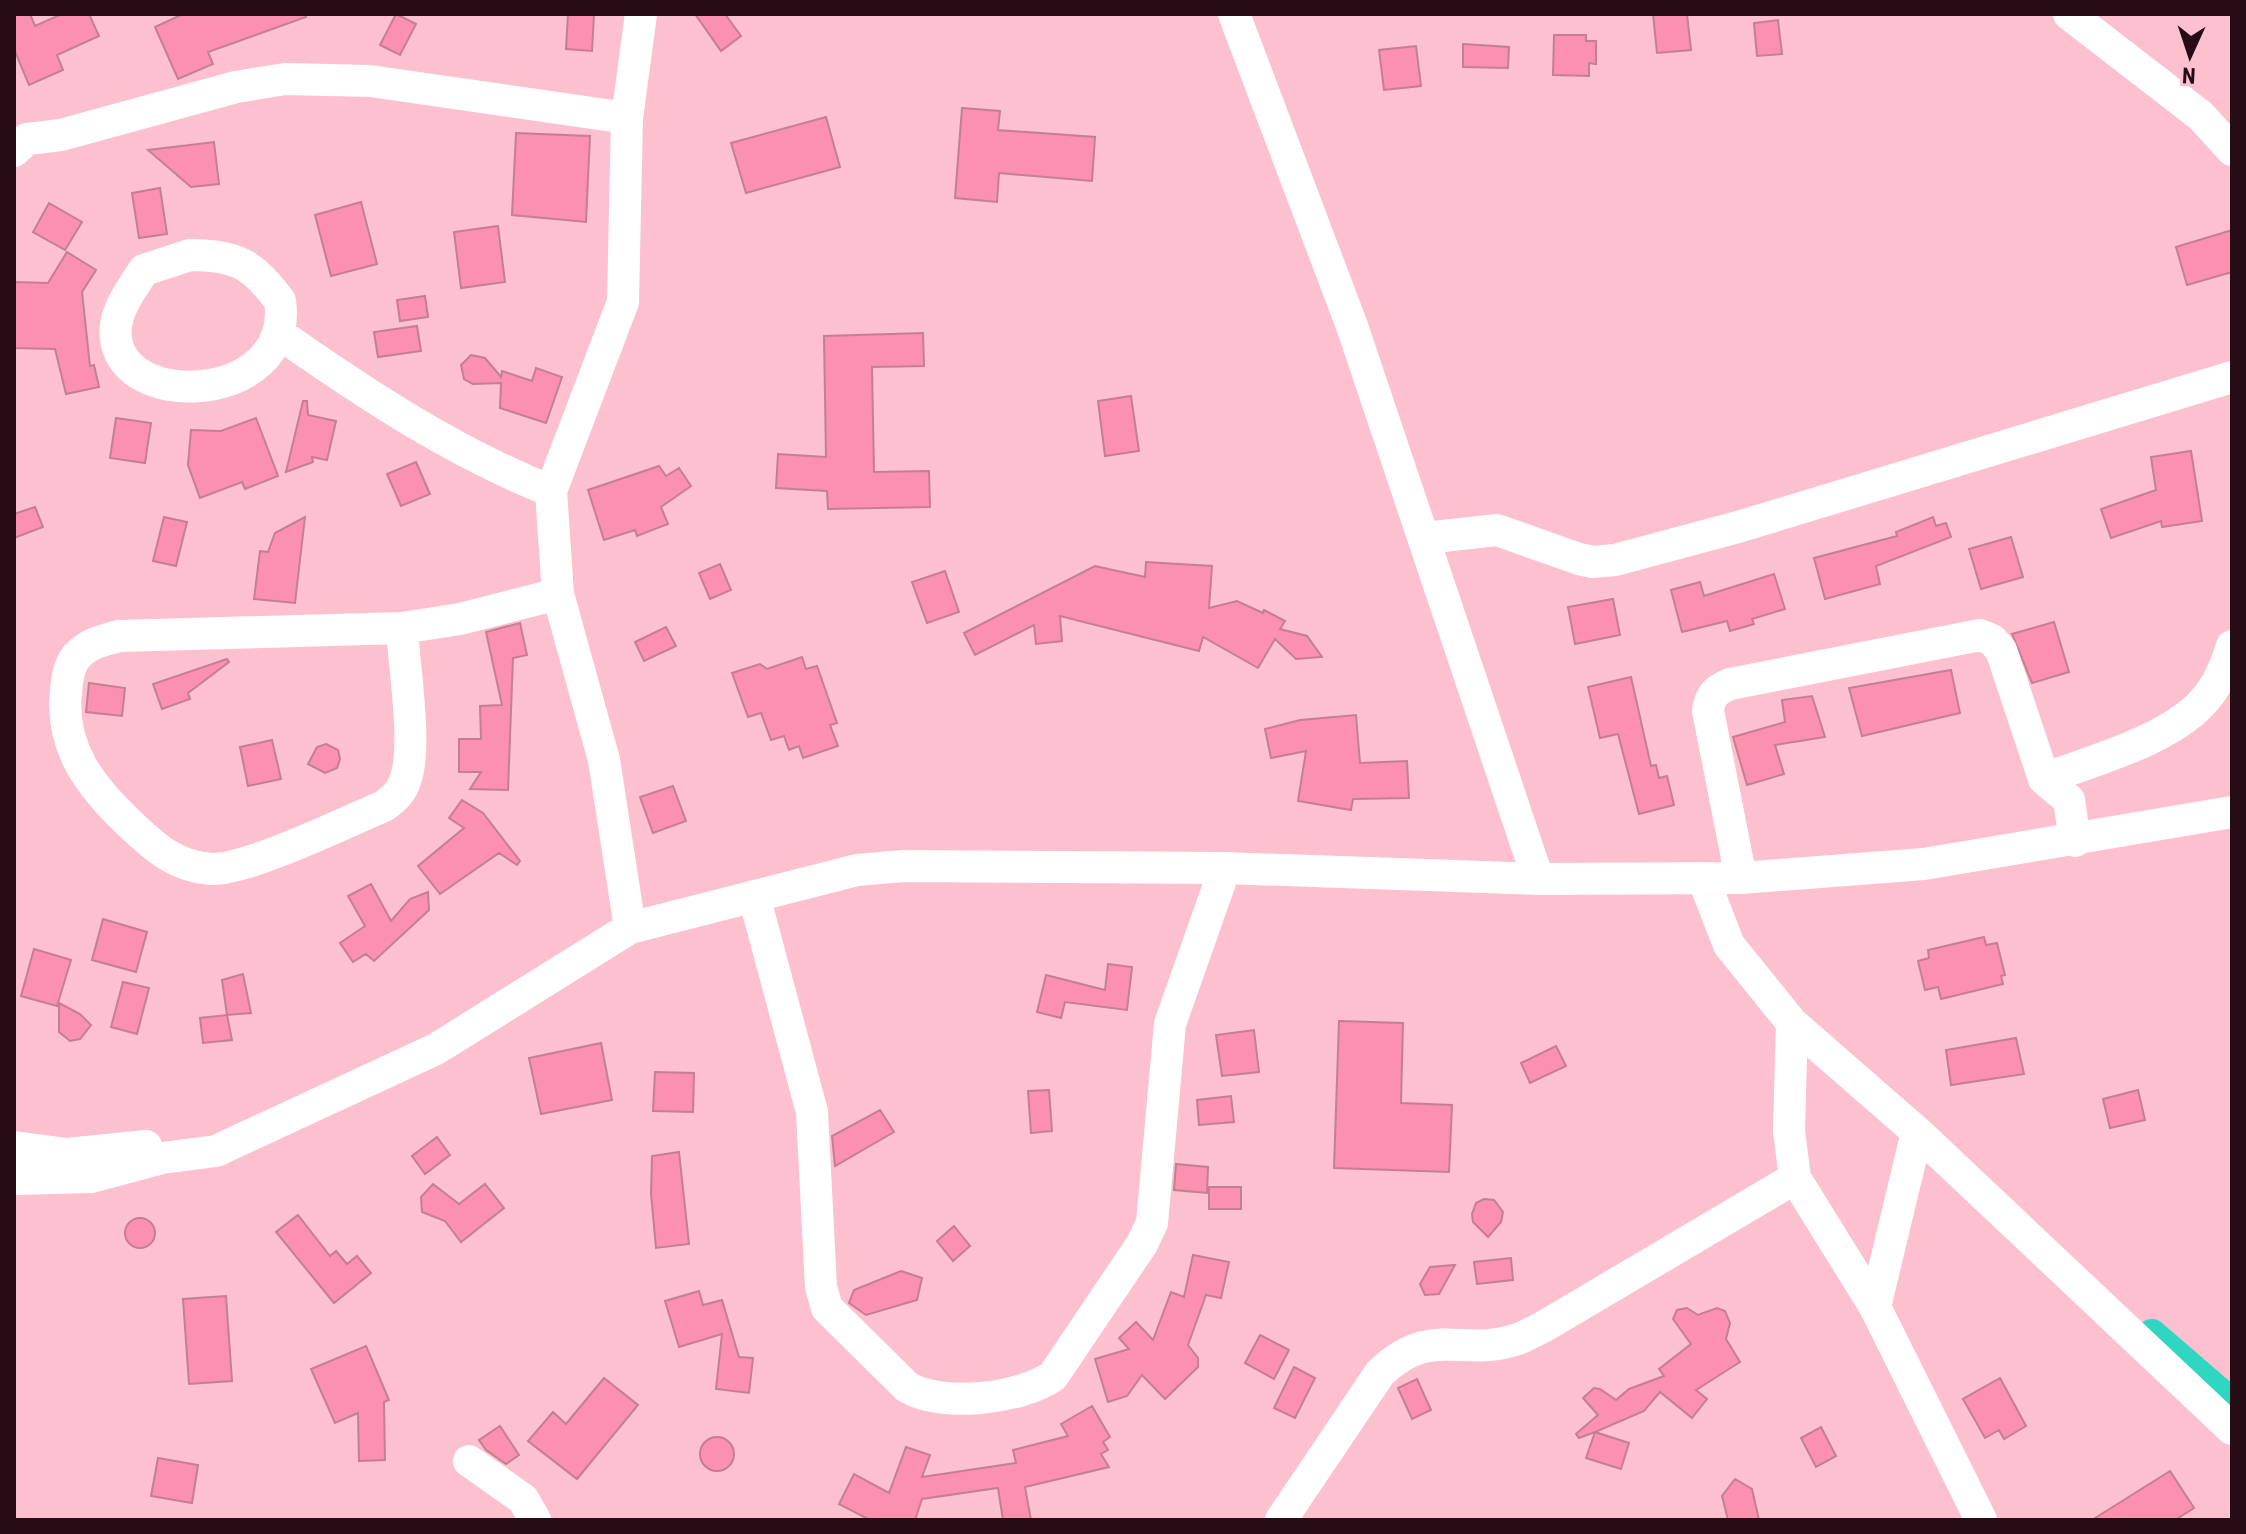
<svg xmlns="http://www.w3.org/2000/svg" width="2246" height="1534" viewBox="0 0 2246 1534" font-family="'Roboto Condensed',sans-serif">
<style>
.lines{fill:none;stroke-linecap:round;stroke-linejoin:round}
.canal{stroke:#2fd6c1;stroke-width:30}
.building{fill:#fb90af;stroke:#c47f92;stroke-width:2}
.minor{stroke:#fff;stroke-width:32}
</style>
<rect width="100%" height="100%" fill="#fcc0cf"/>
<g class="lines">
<path class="canal" d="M2152,1334L2232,1403"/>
</g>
<path class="building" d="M14,14H30L35,26L62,14H89L99,36L57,55L63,70L29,85L14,49Z
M183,14H305L306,17L208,52L213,64L178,79L155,27Z
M396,14L416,24L400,55L380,45Z
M568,14H594L592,51L566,49Z
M695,14H725L741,36L721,51Z
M1653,14H1687L1691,50L1657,53Z
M1778,20L1782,54L1757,56L1754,23Z
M1554,35H1586V41H1596V64L1589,63V76L1553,75Z
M1463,44L1509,47L1508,68L1463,67Z
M1416,46L1421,86L1384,90L1379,50Z
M962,108L1000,111L998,130L1095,137L1092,181L999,173L997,202L955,198Z
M826,117L840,167L746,193L731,143Z
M516,133L590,136L586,222L512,215Z
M214,142L219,184L191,187L148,150Z
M160,188L167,234L139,238L132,193Z
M361,202L377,264L331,276L315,215Z
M49,203L82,222L65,250L33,232Z
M498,226L505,282L461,288L454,232Z
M2232,230V272L2187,285L2176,247Z
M67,252L96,270L82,292L90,366L94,365L99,387L66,394L55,349L14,348V282L48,283Z
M425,296L428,317L400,321L397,300Z
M417,326L421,351L378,357L374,332Z
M923,333L924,366L872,367L874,472L929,471L930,507L828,509L827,491L776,488L778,454L826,457L824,336Z
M471,355L485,358L501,377L502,371L532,381L536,368L562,377L546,423L500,408L501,383L473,384L464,379L461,365Z
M1131,396L1139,451L1105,456L1098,401Z
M303,401H307L308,415L336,421L327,460L312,457L313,462L286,472Z
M116,418L151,423L145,463L110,458Z
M256,418L278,476L245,489L242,482L200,498L188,465L191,430L221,431Z
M2191,451L2202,521L2162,527L2161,521L2111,538L2101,509L2156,490L2151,457Z
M416,462L430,494L401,506L387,474Z
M659,466L666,476L679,468L691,486L661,507L668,524L637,536L635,530L604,540L588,490Z
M35,507L43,527L14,538V514Z
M164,517L187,522L176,566L153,561Z
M305,517L295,603L254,599L260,551L268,552L275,533Z
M1933,517L1936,526L1946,523L1951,537L1876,566L1880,584L1825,599L1814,558L1897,536L1896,532Z
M2011,537L2023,577L1981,589L1969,549Z
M1146,562L1212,566L1209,608L1237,601L1263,613L1264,610L1285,621L1280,629L1307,636L1322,657L1296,659L1275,639L1258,668L1203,637L1199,651L1060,616L1062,641L1036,644L1034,625L975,655L964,633L1095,566L1145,577Z
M720,564L731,590L710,599L699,573Z
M945,571L959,612L927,623L912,582Z
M1774,574L1785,609L1752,619L1754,624L1730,631L1727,621L1682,632L1671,590L1700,582L1704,596Z
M1613,599L1620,635L1575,644L1568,607Z
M2054,622L2069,672L2032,683L2012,634Z
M520,623L527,655L513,658L508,790L470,789L481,772H459V739H481L480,706L502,705L486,632Z
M666,627L676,646L644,661L635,642Z
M802,657L806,669L817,666L837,723L830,725L838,746L803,758L799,746L789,750L784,736L771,740L761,713L748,717L732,673L760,664L767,669Z
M227,659L229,662L188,693L190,699L162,709L153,684Z
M1951,670L1960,713L1862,736L1849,688Z
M1631,677L1651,766L1656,765L1659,778L1667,776L1674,805L1639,814L1618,734L1600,738L1588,687Z
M89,683L125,688L122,716L86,712Z
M1812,696L1825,737L1775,745L1784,774L1747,785L1733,737L1785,722L1782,700Z
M1356,715L1360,763L1407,761L1409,798L1353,799L1351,810L1298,801L1306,751L1271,758L1265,729L1300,720Z
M272,740L281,779L248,786L240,747Z
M326,744L338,750L340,759L337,768L325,773L308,764L317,747Z
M673,786L686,821L653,833L640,797Z
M462,800L483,813L520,861L517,865L499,853L440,894L418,866L464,828L449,818Z
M371,884L391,921L410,899L428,892L429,910L374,961L366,954L353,962L340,943L365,926L348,896Z
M103,919L147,932L136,972L92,960Z
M1984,937L1986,945L1997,943L2005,975L2001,976L2003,984L1941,999L1938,987L1925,990L1918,961L1929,958L1928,950Z
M34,949L71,960L57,1006L21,996Z
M1108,964L1132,967L1127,1010L1065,1002L1061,1018L1037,1012L1046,975L1105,990Z
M243,974L251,1013L227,1015L222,980Z
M123,982L149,988L137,1034L111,1027Z
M59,1003L80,1014L91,1025L80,1039L70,1041L59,1032Z
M227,1015L232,1040L203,1043L200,1018Z
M1339,1021L1403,1023L1401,1103L1452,1105L1449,1172L1334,1168Z
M1254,1030L1259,1072L1222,1076L1216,1035Z
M2016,1038L2024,1074L1951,1085L1946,1050Z
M601,1043L612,1100L541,1114L529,1058Z
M1556,1046L1566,1066L1530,1083L1521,1063Z
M655,1072L694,1073L693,1112L653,1111Z
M1049,1090L1052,1131L1031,1133L1028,1091Z
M2138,1090L2145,1120L2110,1128L2103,1099Z
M1231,1096L1234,1122L1199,1125L1197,1100Z
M880,1110L894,1132L835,1166L832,1136Z
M437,1137L450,1155L425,1174L412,1156Z
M679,1152L689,1244L656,1248L651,1194L652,1156Z
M1176,1164L1208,1167L1207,1193L1174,1190Z
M433,1184L459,1204L485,1184L504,1208L461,1242L445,1221L422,1212L421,1197Z
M1209,1187H1241V1209H1209Z
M1484,1199L1494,1200L1503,1212L1501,1222L1488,1237L1473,1222L1472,1214L1476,1203Z
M298,1215L330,1256L336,1251L347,1264L357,1256L371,1273L334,1303L276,1232Z
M125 1233a15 15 0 1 1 30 0a15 15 0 1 1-30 0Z
M954,1226L970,1246L953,1261L937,1241Z
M1193,1255L1229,1262L1221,1298L1206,1295L1188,1345L1198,1358V1367L1165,1399L1142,1375L1127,1396L1108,1402L1095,1359L1129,1349L1119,1338L1136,1322L1153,1340L1171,1292L1184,1297Z
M1511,1258L1513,1280L1477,1284L1474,1262Z
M1455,1265L1439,1294L1425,1295L1420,1284L1430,1267Z
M901,1271L922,1278L917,1300L866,1315L849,1303L854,1290Z
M699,1291L703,1305L722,1300L739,1357L753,1358L749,1393L716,1389L722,1334L679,1347L665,1301Z
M226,1296L232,1381L189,1384L183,1299Z
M1687,1308L1698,1315L1717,1308L1725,1311L1730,1323L1726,1339L1740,1362L1696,1390L1707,1399L1692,1418L1660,1392L1644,1411L1595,1432L1629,1443L1621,1469L1586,1458L1595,1432L1579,1438L1576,1434L1598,1415L1583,1398L1594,1388L1600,1389L1616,1400L1629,1389L1664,1376L1659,1369L1691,1344L1673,1319L1677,1310Z
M1260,1335L1289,1350L1274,1379L1245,1363Z
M366,1346L389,1400L384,1402L385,1460L359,1461L358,1413L335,1423L311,1369Z
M1294,1367L1315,1378L1295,1418L1274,1408Z
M604,1378L638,1405L577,1479L528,1441L553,1412L566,1424Z
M2000,1378L2026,1426L2004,1439L1999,1430L1985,1438L1963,1399Z
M1417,1379L1431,1410L1412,1419L1398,1388Z
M1092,1406L1110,1437L1103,1442L1108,1450L1101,1454L1109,1467L1025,1487L1031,1520H1003L998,1488L922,1499L915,1520H870L839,1504L854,1474L889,1493L906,1447L930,1455L922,1477L1016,1463L1013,1450L1068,1436L1061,1424Z
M500,1426L519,1455L506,1464L486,1450L479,1440Z
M1821,1427L1836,1456L1816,1467L1801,1438Z
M700 1454a17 17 0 1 1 34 0a17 17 0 1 1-34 0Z
M158,1458L198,1465L192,1503L151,1496Z
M2170,1471L2194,1508L2175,1520H2092Z
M1735,1479L1752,1489L1759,1520H1728L1722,1496Z"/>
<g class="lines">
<path class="minor" d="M1234,14L1352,326L1538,879
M2069,14L2201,116L2232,150
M14,151L27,139L61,135L236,87L285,79L370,81L627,118
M190,255C236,255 253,264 280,301C296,407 105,414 116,325C119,305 133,287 144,270Z
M281,335C367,395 453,452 551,491
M1425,538L1497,530L1579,559L1593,562L1615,560L1738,527L2232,377
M402,628C404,666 417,744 406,778C402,792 395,798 384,806C346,822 248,870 212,869C176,867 154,847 129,823C91,787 60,748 66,692C67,679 69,662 80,653C90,643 105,640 119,636L402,628L460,619L558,594
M2075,841L2069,800L2044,779C2094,760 2175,739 2208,696C2220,681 2226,664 2232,646
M1703,878L1729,945L1792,1023L1917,1132L2232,1429
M1741,878L1708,711C1710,695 1716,690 1730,684L1980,635L1992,640L2001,650L2044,779
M754,896L812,1112L821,1287L827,1308L907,1387C942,1408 1020,1399 1053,1376L1142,1244L1152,1223L1170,1024L1225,868
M630,928L604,760L558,594L551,491L623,302L627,118L641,14
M1792,1023L1789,1131L1795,1178L1875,1307L1981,1520
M14,1147L67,1154L146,1146
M14,1179L91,1177L162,1158L216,1151L436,1049L630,928L857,870L903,866L1225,868L1538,879L1741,878L1924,864L2232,812
M1875,1307L1917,1132
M469,1461L523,1499L535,1520
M1281,1520L1380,1373C1431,1324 1460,1357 1515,1340C1525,1337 1534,1331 1543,1327L1795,1178"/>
</g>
<rect width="2246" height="1534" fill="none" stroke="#260d15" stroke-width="32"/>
<g transform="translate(2190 56) rotate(183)" stroke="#fcc0cf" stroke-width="6" paint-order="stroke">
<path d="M0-6L14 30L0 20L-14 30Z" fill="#260d15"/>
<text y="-12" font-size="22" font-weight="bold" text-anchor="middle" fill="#260d15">N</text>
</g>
</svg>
